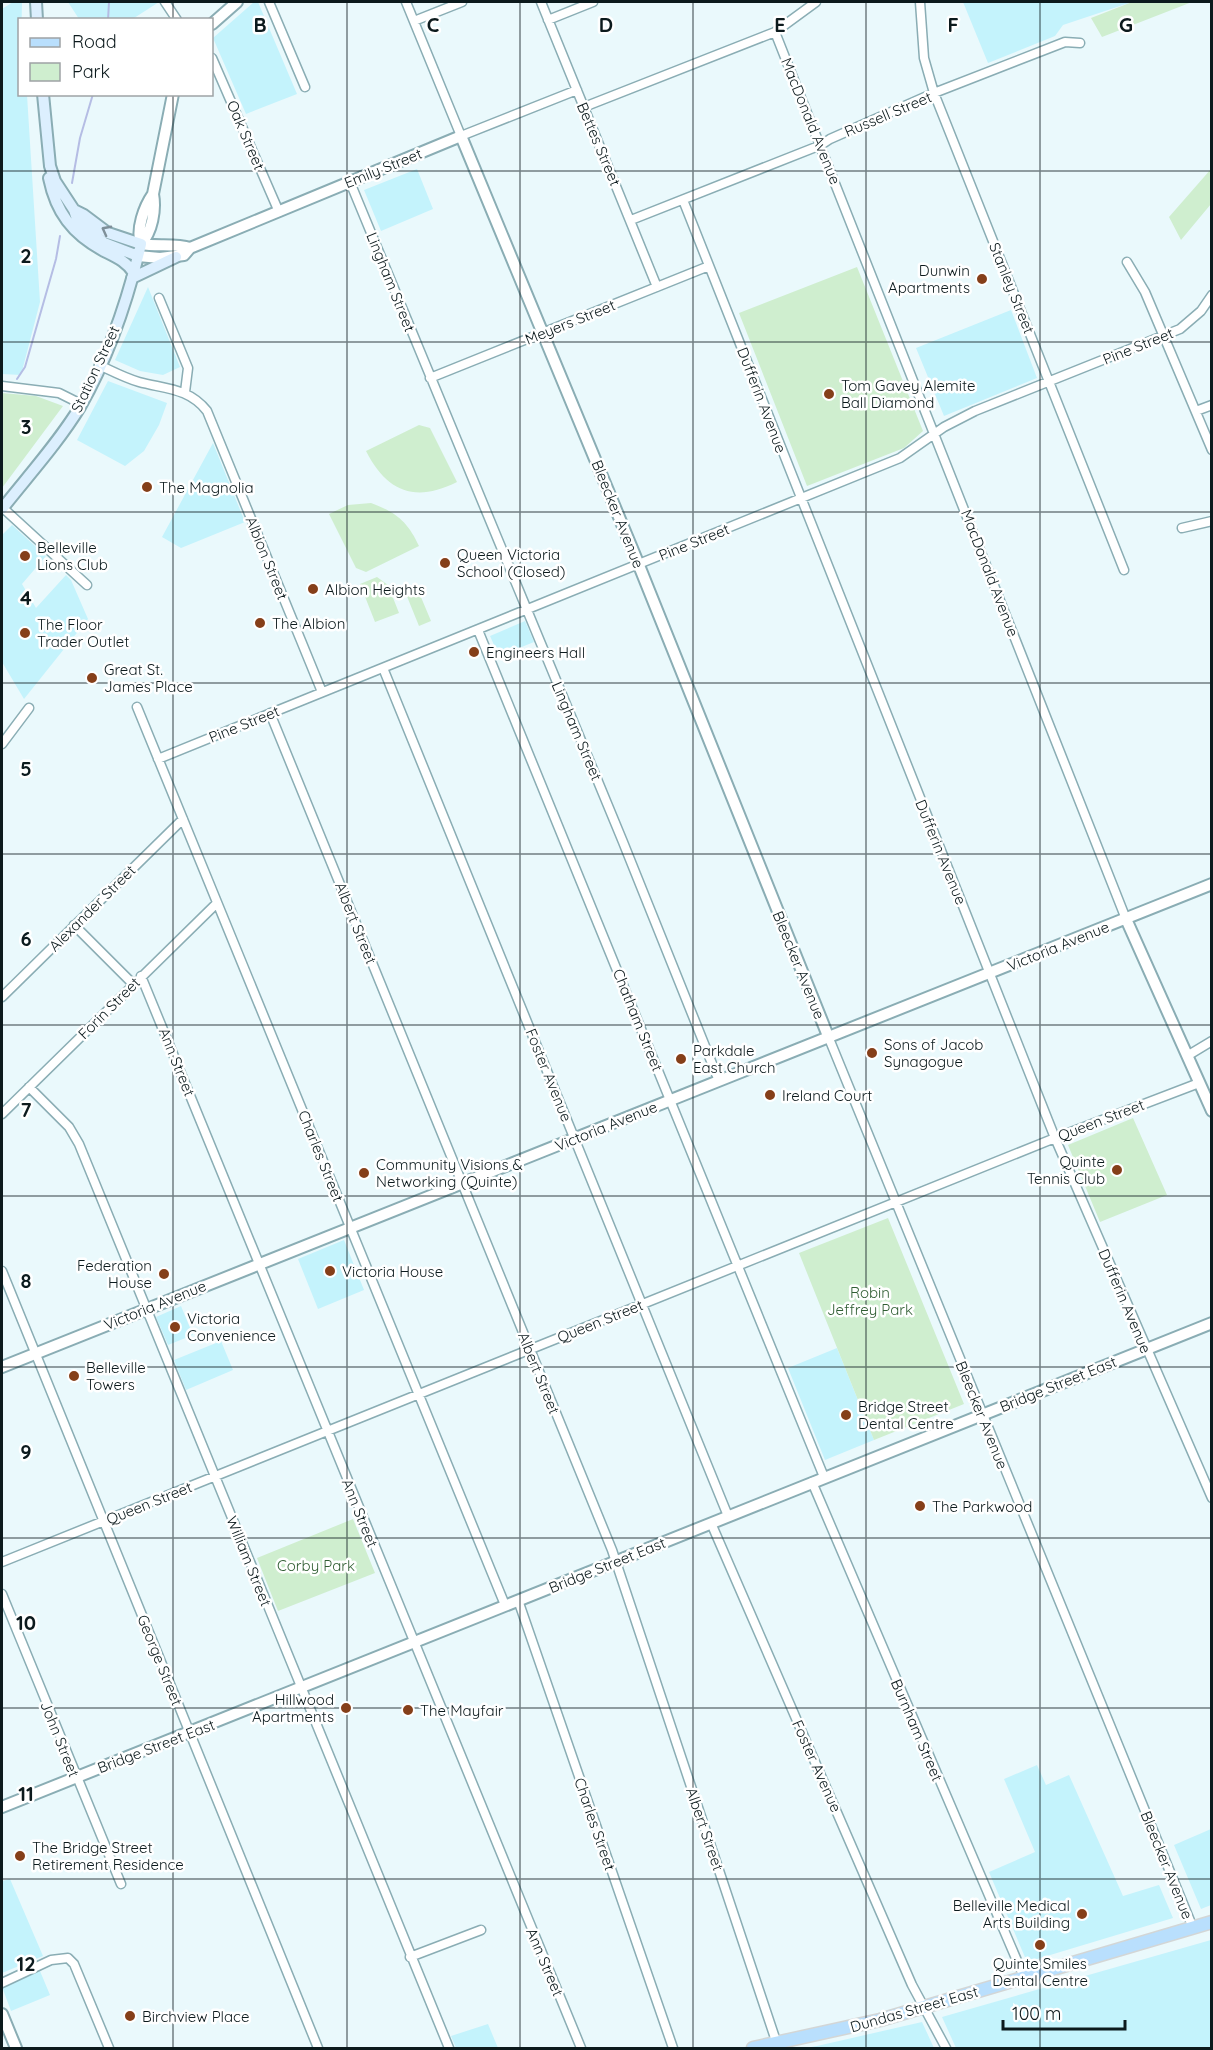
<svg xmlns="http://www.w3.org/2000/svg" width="1213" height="2050" viewBox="0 0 1213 2050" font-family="Quicksand,sans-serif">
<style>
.built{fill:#c4f3fc}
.green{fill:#cfeecf}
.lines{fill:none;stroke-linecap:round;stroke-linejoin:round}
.stream{stroke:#b5bde4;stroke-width:2}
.minor-casing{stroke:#8aadb4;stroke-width:11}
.tertiary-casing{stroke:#8aadb4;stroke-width:14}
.secondary-casing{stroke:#8aadb4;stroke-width:14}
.primary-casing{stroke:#d3d6d6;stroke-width:15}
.minor{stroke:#fff;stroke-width:8}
.tertiary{stroke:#fff;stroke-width:10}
.secondary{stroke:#dceffe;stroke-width:10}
.primary{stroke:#b9dffd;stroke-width:12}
.oneway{stroke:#7e8f99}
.grid{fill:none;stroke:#0c1a1d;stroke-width:1.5;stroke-opacity:0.55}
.poi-dot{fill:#853f19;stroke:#fff;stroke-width:2}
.labels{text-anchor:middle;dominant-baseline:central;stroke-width:5;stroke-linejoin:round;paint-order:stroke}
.street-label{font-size:15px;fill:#0c1a1d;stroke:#fff}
.poi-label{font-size:15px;fill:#0c1a1d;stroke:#fff;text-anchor:start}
.park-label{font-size:15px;fill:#305e33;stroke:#fff}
.grid-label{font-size:20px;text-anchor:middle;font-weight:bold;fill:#0c1a1d;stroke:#fff;stroke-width:5;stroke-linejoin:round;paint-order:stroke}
</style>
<rect width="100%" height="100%" fill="#eaf9fc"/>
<path class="built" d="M13,2H22L20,94L27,95L40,302L21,375L2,374V9Z
M68,2H159L131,20L79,19Z
M254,2H258L297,94L246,114L213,38Z
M963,2H1132L1063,25L1055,36L988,63Z
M417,169L433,209L381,231L364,190Z
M148,287L180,367L163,375L140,371L115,360Z
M1011,310L1037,378L944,416L916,348Z
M108,381L167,403L159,425L144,451L125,466L77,440Z
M213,443L245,522L181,548L162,537Z
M12,525L46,556L22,584L36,608L66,575L71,580L88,619L24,699L2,662V535Z
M525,621L534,642L499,656L490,636Z
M344,1240L364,1290L318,1309L298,1259Z
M181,1306L193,1335L168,1345L156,1317Z
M221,1341L233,1370L186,1390L174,1360Z
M837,1348L874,1440L825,1460L788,1368Z
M1037,1765L1046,1785L1069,1775L1123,1896L1159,1885L1173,1918L1027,1962L989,1872L1035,1852L1004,1779Z
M1211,1829V1905L1201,1909L1174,1845Z
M10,1879L43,1956L2,1973V1881Z
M1211,1940V2048H956L942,2017Z
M40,1971L50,1995L11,2011L2,1987Z
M922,2022L934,2048H805L817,2046Z
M488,2024L498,2048H456L451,2036Z"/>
<path class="green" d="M1132,2H1192L1102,37L1091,18Z
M1211,169V204L1181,240L1169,217Z
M857,267L923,431L904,448L807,486L739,313Z
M2,393L36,396L63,406L2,488Z
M419,425L430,428L457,482C415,503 387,492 366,451Z
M371,503C396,512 408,522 419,546L366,572L356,568L329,514L348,505Z
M377,577L388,585L399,613L375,622L360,584Z
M418,590L431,621L419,626L406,594Z
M1133,1118L1167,1195L1100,1222L1068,1145Z
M888,1218L964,1404L874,1440L799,1253Z
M353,1519L375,1573L278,1611L257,1558Z"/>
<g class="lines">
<path class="stream" d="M108,20L109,2
M72,183L80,138L93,94
M17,379L25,367L56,259L60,236"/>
<defs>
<path id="minor" d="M165,2L177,20
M269,2L305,87
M406,2L461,136L577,90
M541,2L657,287
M920,2L924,58L934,93L1124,570
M548,20L593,2
M414,21L462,2
M775,32L1126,919
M212,58L279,212
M584,107L775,32L816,2
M350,182L623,842L719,1081
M683,200L1055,1138L1212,1498
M631,220L821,145L830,139L934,93L1065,42L1080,43
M1127,262L1145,292L1212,450
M159,298L188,368L185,392
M99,365C112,371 125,378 139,382C165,389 189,388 207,411L322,692
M430,378L709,266
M2,386L59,393L81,404
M1196,411L1212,405
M3,508L87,585
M1182,528L1212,521
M478,630L824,1477
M383,668L728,1516
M137,707L505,1605
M270,713L612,1550L777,2044
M2,744L29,708
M158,759L900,458L944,427L975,411L1180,329L1201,311L1212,295
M74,925L133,984
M141,976L581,2048
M2,997L183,819
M828,1036L1193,1928
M1187,1056L1212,1041
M29,1087L69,1127L79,1144L449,2048
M2,1114L217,903
M2,1271L318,2048
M812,1482L1024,1977
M711,1523L912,1985L946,2048
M2,1562L1055,1138L1199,1083
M2,1594L121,1884
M518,1600L673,2048
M410,1957L481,1930
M2,1983L51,1960L68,1958L74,1964L109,2048"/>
<path id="tertiary" d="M212,24L237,2
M141,244C152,232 156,210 153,194L173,94
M141,244C136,229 144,207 153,194
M141,244C157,247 175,243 190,248
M138,256L160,258L184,255L190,248L461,136L636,558L828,1036
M1126,919L1212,1111
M2,1367L1212,884
M2,1807L1212,1323
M2,2014L16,2048"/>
<path id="secondary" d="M36,2L37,20
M43,94L50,166L55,181L74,210L78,222L104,243L138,256
M49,178C56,212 72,234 104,251C116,257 126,261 134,273
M132,278L176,257
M2,509C28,476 58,443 80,407C108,358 128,299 141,244L108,233L84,215L74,210"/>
<path id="primary" d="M753,2048L880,2020L1212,1922"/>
</defs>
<use href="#minor" class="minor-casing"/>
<use href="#tertiary" class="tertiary-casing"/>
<use href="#secondary" class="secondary-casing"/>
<use href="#primary" class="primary-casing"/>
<use href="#minor" class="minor"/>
<use href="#tertiary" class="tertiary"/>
<use href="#secondary" class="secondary"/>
<use href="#primary" class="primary"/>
</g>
<defs><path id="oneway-chevron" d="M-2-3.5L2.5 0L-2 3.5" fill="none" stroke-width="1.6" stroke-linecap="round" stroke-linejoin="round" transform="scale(1.5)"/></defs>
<use class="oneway" href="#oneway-chevron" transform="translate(106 230) rotate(-152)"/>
<path class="grid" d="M173,2V20M347,2V2048M520,2V2048M693,2V2048M866,2V2048M1040,2V2048M173,94V2048M2,171H1212M2,342H1212M2,512H1212M2,683H1212M2,854H1212M2,1025H1212M2,1196H1212M2,1367H1212M2,1538H1212M2,1708H1212M2,1879H1212"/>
<g class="poi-dot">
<circle cx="982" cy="279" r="6"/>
<circle cx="829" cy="394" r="6"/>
<circle cx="147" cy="487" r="6"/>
<circle cx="25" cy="556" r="6"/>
<circle cx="445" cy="563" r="6"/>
<circle cx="313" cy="589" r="6"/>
<circle cx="260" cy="623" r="6"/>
<circle cx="25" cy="633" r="6"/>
<circle cx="474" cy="652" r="6"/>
<circle cx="92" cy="678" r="6"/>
<circle cx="872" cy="1053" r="6"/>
<circle cx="681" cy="1059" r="6"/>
<circle cx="770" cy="1095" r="6"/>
<circle cx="1117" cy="1170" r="6"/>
<circle cx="364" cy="1173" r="6"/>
<circle cx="330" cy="1271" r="6"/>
<circle cx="164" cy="1274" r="6"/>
<circle cx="175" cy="1327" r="6"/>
<circle cx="74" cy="1376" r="6"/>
<circle cx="846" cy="1415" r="6"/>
<circle cx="920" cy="1506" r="6"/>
<circle cx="346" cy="1708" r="6"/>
<circle cx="408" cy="1710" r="6"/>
<circle cx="20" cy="1856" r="6"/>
<circle cx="1082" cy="1914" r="6"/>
<circle cx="1040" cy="1945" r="6"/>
<circle cx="130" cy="2016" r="6"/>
</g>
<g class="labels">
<g class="street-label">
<text transform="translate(888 114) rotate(-23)">Russell Street</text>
<text transform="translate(811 121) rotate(68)">MacDonald Avenue</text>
<text transform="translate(246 135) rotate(67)">Oak Street</text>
<text transform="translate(599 144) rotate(67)">Bettes Street</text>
<text transform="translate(383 168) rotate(-22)">Emily Street</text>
<text transform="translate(391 282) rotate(68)">Lingham Street</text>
<text transform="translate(1012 288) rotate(68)">Stanley Street</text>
<text transform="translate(570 322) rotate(-22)">Meyers Street</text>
<text transform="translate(1138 346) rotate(-22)">Pine Street</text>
<text transform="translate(95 369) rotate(-65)">Station Street</text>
<text transform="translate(762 400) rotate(69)">Dufferin Avenue</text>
<text transform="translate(618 514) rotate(68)">Bleecker Avenue</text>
<text transform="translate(694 542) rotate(-22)">Pine Street</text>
<text transform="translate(267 558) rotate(68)">Albion Street</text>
<text transform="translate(990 573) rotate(69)">MacDonald Avenue</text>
<text transform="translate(244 724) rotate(-22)">Pine Street</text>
<text transform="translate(577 731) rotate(67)">Lingham Street</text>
<text transform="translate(941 852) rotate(68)">Dufferin Avenue</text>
<text transform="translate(92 908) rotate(-45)">Alexander Street</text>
<text transform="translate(356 923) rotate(68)">Albert Street</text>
<text transform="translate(1058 946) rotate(-22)">Victoria Avenue</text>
<text transform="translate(799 965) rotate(68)">Bleecker Avenue</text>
<text transform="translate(109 1008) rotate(-45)">Forin Street</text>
<text transform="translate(638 1020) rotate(68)">Chatham Street</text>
<text transform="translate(177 1062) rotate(68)">Ann Street</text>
<text transform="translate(549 1075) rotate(68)">Foster Avenue</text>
<text transform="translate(1101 1120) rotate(-21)">Queen Street</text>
<text transform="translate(606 1126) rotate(-22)">Victoria Avenue</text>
<text transform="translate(321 1156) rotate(68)">Charles Street</text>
<text transform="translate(1125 1301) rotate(67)">Dufferin Avenue</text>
<text transform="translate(155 1305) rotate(-22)">Victoria Avenue</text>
<text transform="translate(600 1321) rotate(-22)">Queen Street</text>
<text transform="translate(539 1373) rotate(68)">Albert Street</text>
<text transform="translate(1058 1384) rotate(-22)">Bridge Street East</text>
<text transform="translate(982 1415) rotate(68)">Bleecker Avenue</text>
<text transform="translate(149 1503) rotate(-22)">Queen Street</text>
<text transform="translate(360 1513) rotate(68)">Ann Street</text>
<text transform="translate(249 1561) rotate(68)">William Street</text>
<text transform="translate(607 1565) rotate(-22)">Bridge Street East</text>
<text transform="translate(160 1660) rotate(68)">George Street</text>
<text transform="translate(917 1730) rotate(67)">Burnham Street</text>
<text transform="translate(60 1739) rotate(68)">John Street</text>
<text transform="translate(156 1746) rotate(-21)">Bridge Street East</text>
<text transform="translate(817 1766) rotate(66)">Foster Avenue</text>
<text transform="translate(595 1824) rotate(71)">Charles Street</text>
<text transform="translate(705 1829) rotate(71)">Albert Street</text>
<text transform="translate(1167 1865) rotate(68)">Bleecker Avenue</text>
<text transform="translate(545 1962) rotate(67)">Ann Street</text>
<text transform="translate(914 2009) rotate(-16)">Dundas Street East</text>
</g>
<g class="poi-label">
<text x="970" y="270" text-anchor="end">Dunwin<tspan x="970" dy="17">Apartments</tspan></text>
<text x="841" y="385">Tom Gavey Alemite<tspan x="841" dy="17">Ball Diamond</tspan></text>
<text x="159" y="487">The Magnolia</text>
<text x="37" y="547">Belleville<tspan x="37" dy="17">Lions Club</tspan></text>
<text x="457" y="554">Queen Victoria<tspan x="457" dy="17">School (Closed)</tspan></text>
<text x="325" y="589">Albion Heights</text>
<text x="272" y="623">The Albion</text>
<text x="37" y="624">The Floor<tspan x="37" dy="17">Trader Outlet</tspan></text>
<text x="486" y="652">Engineers Hall</text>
<text x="104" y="669">Great St.<tspan x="104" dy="17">James Place</tspan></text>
<text x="884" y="1044">Sons of Jacob<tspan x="884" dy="17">Synagogue</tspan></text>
<text x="693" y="1050">Parkdale<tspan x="693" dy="17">East Church</tspan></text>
<text x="782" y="1095">Ireland Court</text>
<text x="1105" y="1161" text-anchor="end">Quinte<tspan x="1105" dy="17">Tennis Club</tspan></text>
<text x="376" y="1164">Community Visions &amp;<tspan x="376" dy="17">Networking (Quinte)</tspan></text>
<text x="152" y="1265" text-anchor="end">Federation<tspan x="152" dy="17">House</tspan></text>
<text x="342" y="1271">Victoria House</text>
<text x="187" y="1318">Victoria<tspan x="187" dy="17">Convenience</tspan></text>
<text x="86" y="1367">Belleville<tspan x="86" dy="17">Towers</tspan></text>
<text x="858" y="1406">Bridge Street<tspan x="858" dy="17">Dental Centre</tspan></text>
<text x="932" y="1506">The Parkwood</text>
<text x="334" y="1699" text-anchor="end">Hillwood<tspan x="334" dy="17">Apartments</tspan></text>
<text x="420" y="1710">The Mayfair</text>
<text x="32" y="1847">The Bridge Street<tspan x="32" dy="17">Retirement Residence</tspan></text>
<text x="1070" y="1905" text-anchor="end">Belleville Medical<tspan x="1070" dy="17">Arts Building</tspan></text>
<text x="1040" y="1963" text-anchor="middle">Quinte Smiles<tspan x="1040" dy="17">Dental Centre</tspan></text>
<text x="142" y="2016">Birchview Place</text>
</g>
<g class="park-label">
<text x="870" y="1292">Robin<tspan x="870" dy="17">Jeffrey Park</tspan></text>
<text x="316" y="1565">Corby Park</text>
</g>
</g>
<g class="grid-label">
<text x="260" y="32">B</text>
<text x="433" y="32">C</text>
<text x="606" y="32">D</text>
<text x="780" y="32">E</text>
<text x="953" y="32">F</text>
<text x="1126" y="32">G</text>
<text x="26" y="263">2</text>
<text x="26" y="434">3</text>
<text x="26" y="605">4</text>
<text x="26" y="776">5</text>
<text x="26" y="946">6</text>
<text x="26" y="1117">7</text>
<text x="26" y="1288">8</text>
<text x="26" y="1459">9</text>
<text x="26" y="1630">10</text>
<text x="26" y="1801">11</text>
<text x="26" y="1971">12</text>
</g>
<rect width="1213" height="2050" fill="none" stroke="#0c1a1d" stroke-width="6"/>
<rect x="18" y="18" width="195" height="78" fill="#ffffff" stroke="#9ea3a5" stroke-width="1.5"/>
<rect x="30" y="38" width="30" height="9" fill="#b9dffd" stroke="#9ea3a5" stroke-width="1.5"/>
<text x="72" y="48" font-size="18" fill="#0c1a1d">Road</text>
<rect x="30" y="63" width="30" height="18" fill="#cfeecf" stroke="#9ea3a5" stroke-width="1.5"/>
<text x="72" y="78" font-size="18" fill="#0c1a1d">Park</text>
<path d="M1003 2020v9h122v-9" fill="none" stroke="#0c1a1d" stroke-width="3"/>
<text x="1012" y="2020" font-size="18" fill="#0c1a1d" stroke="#ffffff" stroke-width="4.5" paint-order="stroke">100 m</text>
</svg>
